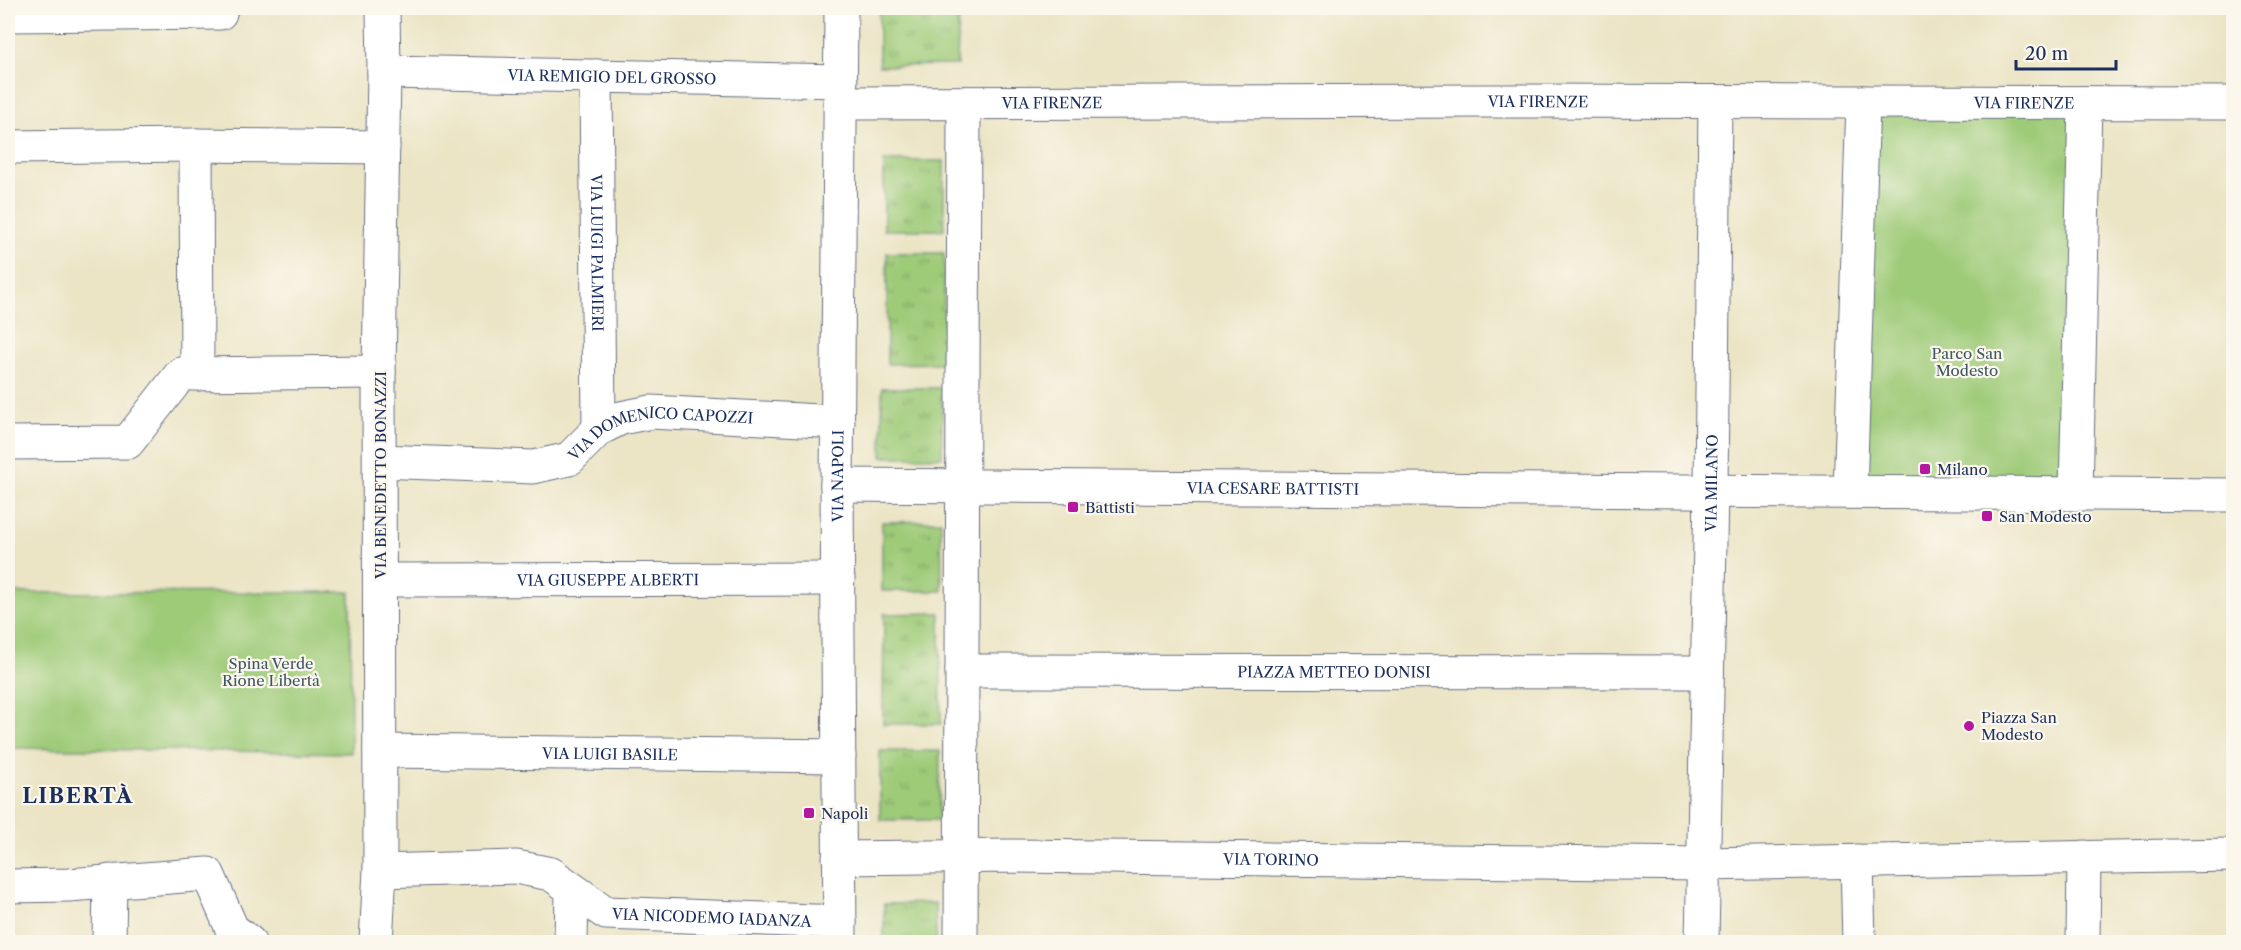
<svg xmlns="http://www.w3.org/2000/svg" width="2241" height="950" viewBox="0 0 2241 950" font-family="'Libre Caslon Text',serif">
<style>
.grass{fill:url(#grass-tufts);stroke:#5c7d6b;stroke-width:1.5}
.green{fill:#9ecb78;stroke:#5c7d6b;stroke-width:1.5}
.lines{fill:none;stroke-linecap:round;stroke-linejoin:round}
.street-casing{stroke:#646e82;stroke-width:35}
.secondary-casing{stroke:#646e82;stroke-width:35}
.street{stroke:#fff;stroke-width:33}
.secondary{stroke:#fff;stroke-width:33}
.poi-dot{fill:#b5179e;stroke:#fbf7ec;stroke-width:2}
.labels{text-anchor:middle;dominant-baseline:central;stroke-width:4.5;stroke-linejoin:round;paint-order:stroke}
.street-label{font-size:15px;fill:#1b2f5e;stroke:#fbf7ec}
.park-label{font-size:15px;fill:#3c5664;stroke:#fbf7ec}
.poi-label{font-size:15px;fill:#1b2f5e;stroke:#fbf7ec;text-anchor:start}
.district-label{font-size:21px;font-weight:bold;letter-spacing:1.5px;fill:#1b2f5e;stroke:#fbf7ec}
</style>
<defs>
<pattern id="grass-tufts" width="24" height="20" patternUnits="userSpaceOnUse" patternTransform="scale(1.5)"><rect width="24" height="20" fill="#9ecb78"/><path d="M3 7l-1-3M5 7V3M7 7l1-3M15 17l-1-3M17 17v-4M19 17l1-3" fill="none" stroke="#80a566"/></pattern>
</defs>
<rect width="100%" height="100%" fill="#fbf7ec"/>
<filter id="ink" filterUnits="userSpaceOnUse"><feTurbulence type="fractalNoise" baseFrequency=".0167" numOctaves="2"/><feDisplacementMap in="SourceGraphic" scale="12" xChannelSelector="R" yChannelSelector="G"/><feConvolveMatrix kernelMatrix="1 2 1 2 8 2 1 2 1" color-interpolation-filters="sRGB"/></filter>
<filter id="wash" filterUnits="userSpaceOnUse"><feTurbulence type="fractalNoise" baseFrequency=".008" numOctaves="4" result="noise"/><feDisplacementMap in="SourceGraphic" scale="24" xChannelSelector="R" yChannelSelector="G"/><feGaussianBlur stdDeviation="1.35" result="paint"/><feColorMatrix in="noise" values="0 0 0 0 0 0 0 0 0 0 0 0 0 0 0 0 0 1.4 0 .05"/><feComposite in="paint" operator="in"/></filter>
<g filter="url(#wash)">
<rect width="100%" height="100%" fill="#ebe4c5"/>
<path class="grass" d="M879,8H959L957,65L879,66Z
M884,161H944V230H884Z
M887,253H944V363L887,364Z
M882,388H942V457H882Z
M941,521L942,591H882V522Z
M940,613L941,724H883L884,614Z
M880,751H940L939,820H880Z
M935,903L936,942H884V904Z"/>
<path class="green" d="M1863,102L2085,103L2076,494L1850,492Z
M350,592L351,753L8,748V593Z"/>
</g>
<g filter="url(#ink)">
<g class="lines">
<defs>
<g id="street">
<path d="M8,15L220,13L221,8"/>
<path id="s1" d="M384,72L841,81"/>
<path id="s2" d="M596,76L599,429"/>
<path id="s3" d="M840,103L1489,101L2234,103"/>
<path d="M196,145L197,374"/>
<path d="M8,147L196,145L383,147"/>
<path d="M8,443L128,442L181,374L379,372"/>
<path id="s4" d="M380,461L533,467L569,459L599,429L621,418L651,412L838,422"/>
<path id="s5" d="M837,485L2234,495"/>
<path d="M1850,492L1863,102"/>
<path d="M2076,494L2085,103"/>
<path id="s6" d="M380,580L838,579"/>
<path id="s7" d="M962,671L1707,672"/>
<path id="s8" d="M380,751L839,756"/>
<path id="s9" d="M839,858L1013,856L1702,864L2234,855"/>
<path d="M1857,861L1859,942"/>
<path id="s10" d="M380,871L516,867L551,874L606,913L840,922"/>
<path d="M8,886L69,885L208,874L232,929L249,942"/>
<path d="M109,942L110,881"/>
<path d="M376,942L380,871L379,372L384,72L383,8"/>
<path d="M571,942L572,891"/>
<path d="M961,942L964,103"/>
<path id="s11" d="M1702,942L1711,491L1715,102"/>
<path d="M2083,942L2084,857"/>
</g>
<g id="secondary">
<path id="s12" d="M840,942L837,485L841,8"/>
</g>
</defs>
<use href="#street" class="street-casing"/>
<use href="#secondary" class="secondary-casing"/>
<use href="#street" class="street"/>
<use href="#secondary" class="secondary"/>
</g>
</g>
<g class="poi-dot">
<rect x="1919" y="463" width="12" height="12" rx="3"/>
<rect x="1067" y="501" width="12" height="12" rx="3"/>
<rect x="1981" y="510" width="12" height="12" rx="3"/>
<circle cx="1969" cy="726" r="6"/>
<rect x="803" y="807" width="12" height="12" rx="3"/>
</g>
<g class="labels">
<g class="street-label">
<text stroke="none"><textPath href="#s1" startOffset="228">VIA REMIGIO DEL GROSSO</textPath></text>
<text stroke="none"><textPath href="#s3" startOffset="698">VIA FIRENZE</textPath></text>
<text stroke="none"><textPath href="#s3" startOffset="1184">VIA FIRENZE</textPath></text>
<text stroke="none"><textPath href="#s3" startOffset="212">VIA FIRENZE</textPath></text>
<text stroke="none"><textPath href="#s2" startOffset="177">VIA LUIGI PALMIERI</textPath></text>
<text stroke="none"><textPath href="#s4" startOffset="291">VIA DOMENICO CAPOZZI</textPath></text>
<text transform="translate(380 475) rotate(-90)">VIA BENEDETTO BONAZZI</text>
<text stroke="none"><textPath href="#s12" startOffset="466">VIA NAPOLI</textPath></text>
<text stroke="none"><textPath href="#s11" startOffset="459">VIA MILANO</textPath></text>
<text stroke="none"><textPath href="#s5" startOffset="436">VIA CESARE BATTISTI</textPath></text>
<text stroke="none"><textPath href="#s6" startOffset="228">VIA GIUSEPPE ALBERTI</textPath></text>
<text stroke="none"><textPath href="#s7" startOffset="372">PIAZZA METTEO DONISI</textPath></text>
<text stroke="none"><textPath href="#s8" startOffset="230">VIA LUIGI BASILE</textPath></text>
<text stroke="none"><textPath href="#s9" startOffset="432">VIA TORINO</textPath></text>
<text stroke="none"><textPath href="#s10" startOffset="345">VIA NICODEMO IADANZA</textPath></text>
</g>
<g class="park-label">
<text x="1967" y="353">Parco San<tspan x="1967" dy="17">Modesto</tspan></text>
<text x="271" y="663">Spina Verde<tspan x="271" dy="17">Rione Libertà</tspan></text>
</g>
<g class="poi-label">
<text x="1937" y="469">Milano</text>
<text x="1085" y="507">Battisti</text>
<text x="1999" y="516">San Modesto</text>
<text x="1981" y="717">Piazza San<tspan x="1981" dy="17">Modesto</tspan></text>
<text x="821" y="813">Napoli</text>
</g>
<g class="district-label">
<text x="78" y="795">LIBERTÀ</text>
</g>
</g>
<rect width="2241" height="950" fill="none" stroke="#fbf7ec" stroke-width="30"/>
<path d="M2016 60v9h100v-9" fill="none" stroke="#1b2f5e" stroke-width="3"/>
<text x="2025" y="60" font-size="18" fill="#1b2f5e" stroke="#fbf7ec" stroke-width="4.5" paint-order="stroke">20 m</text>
</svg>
